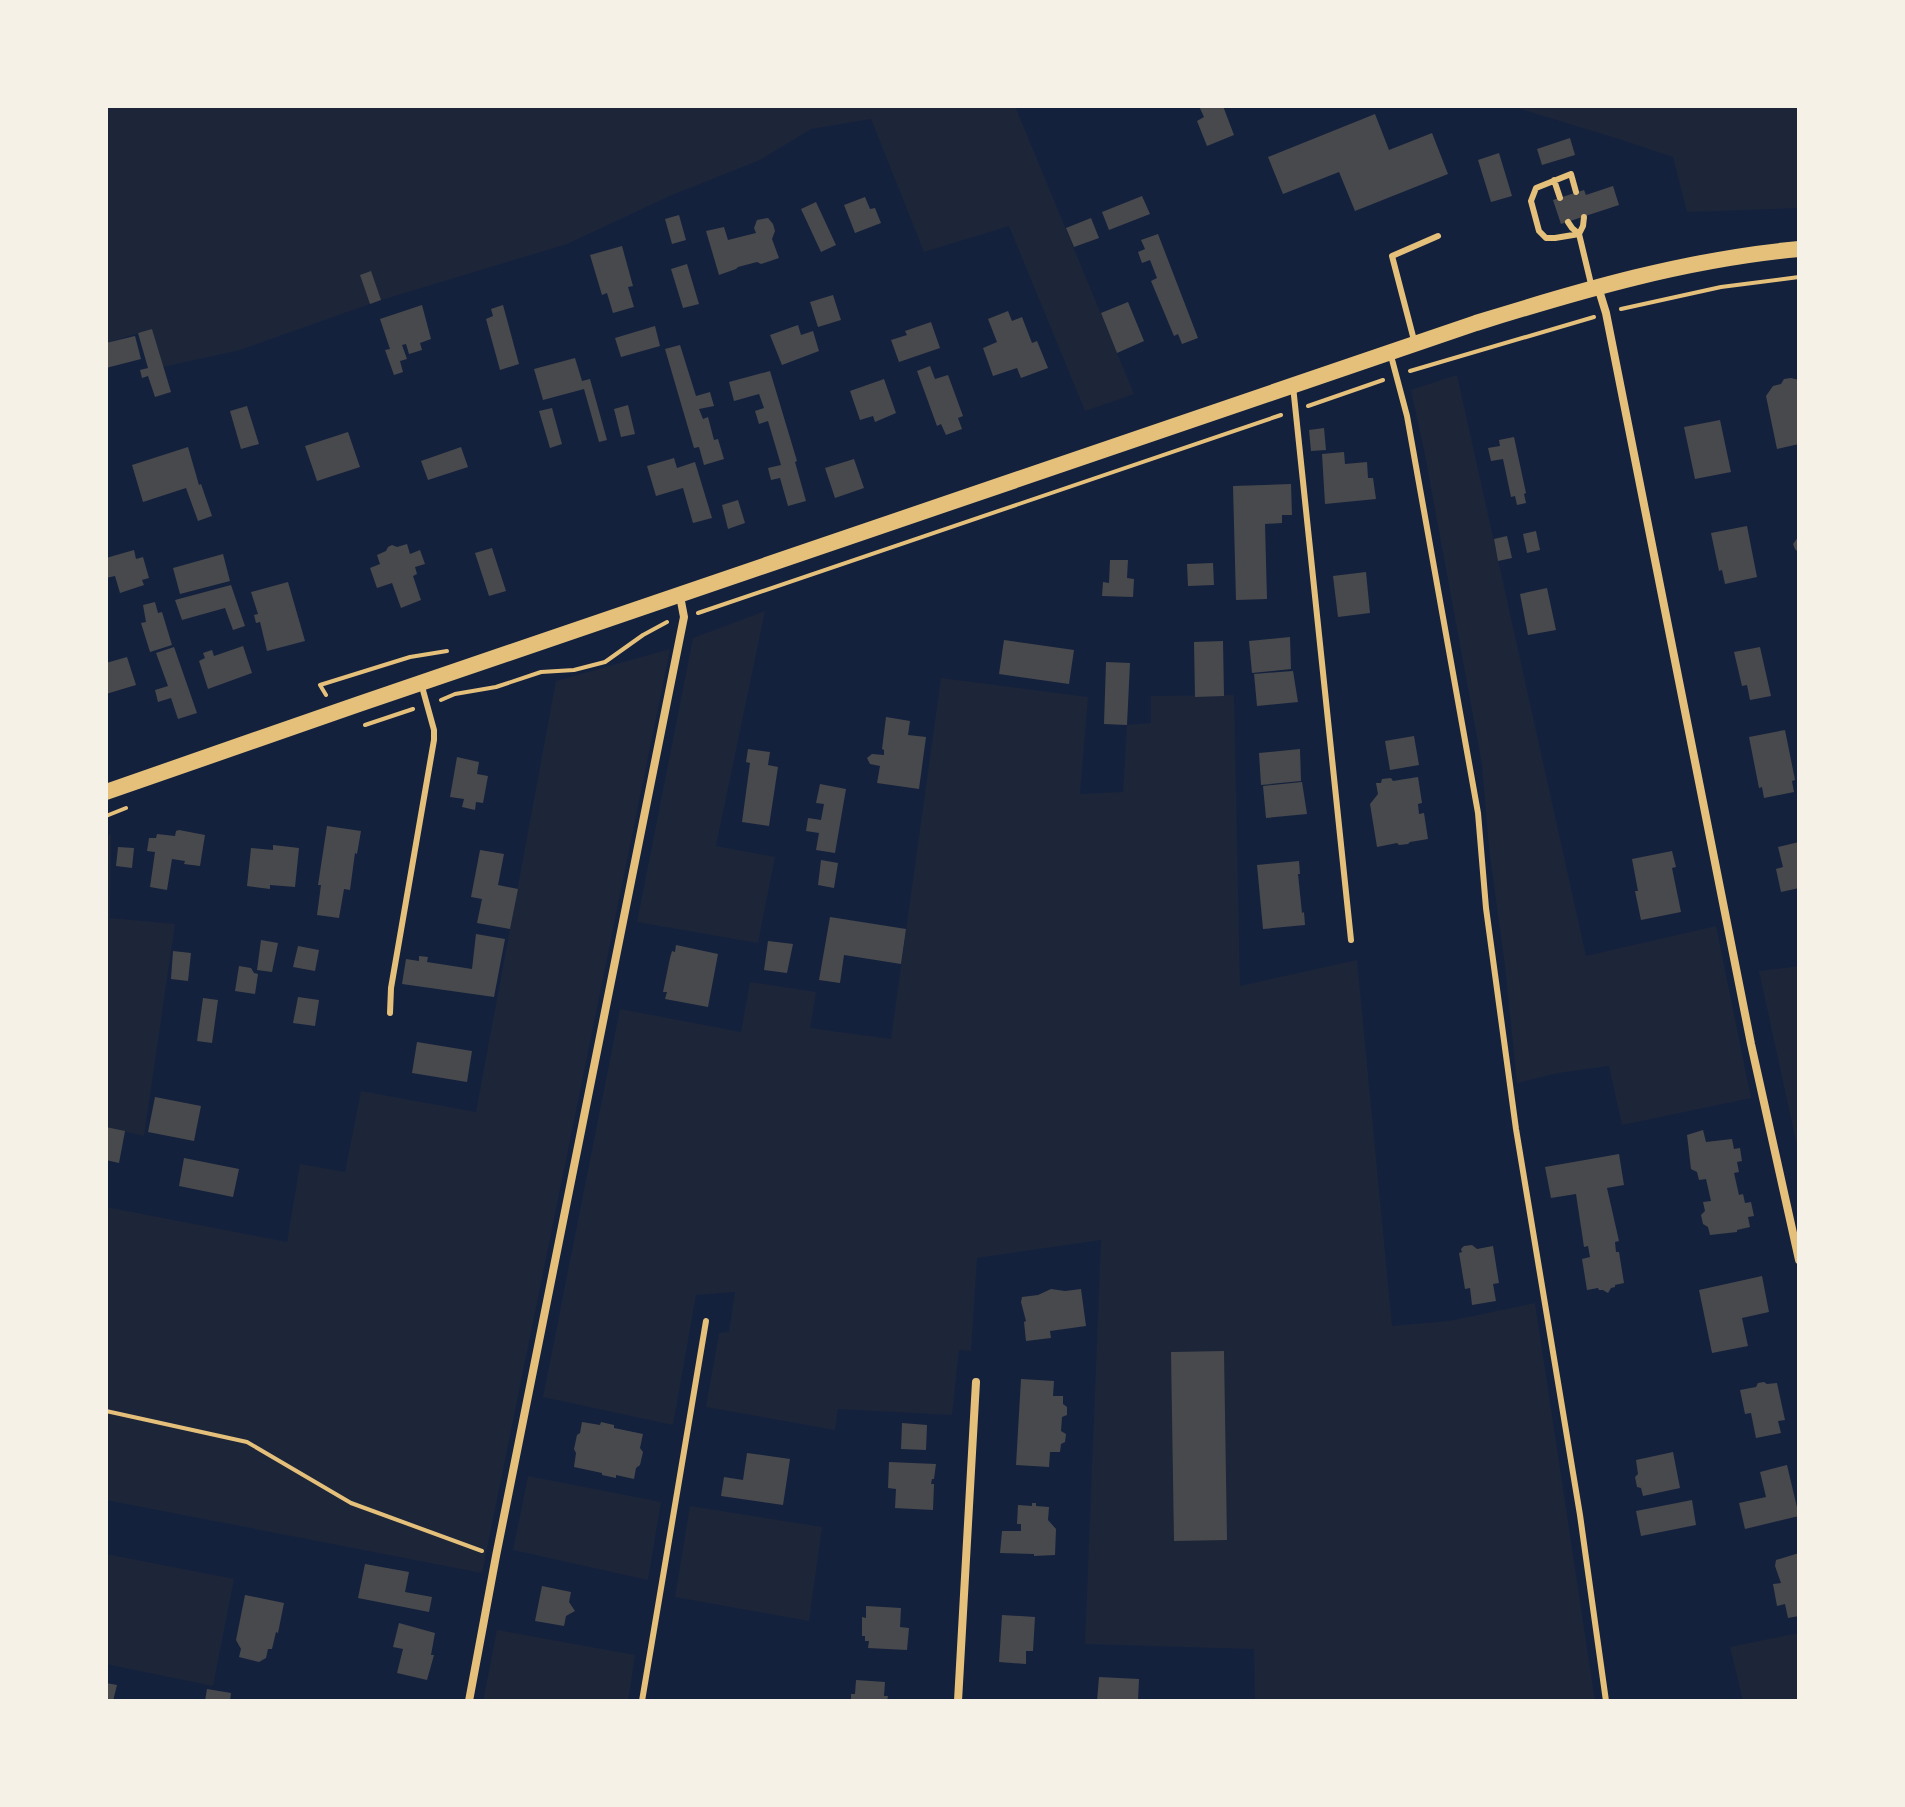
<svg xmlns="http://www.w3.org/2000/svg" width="1905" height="1807" viewBox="0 0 1905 1807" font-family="Jost,sans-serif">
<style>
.green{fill:#1d2539}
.building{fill:#48494c}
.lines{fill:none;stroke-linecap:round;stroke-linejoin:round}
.path{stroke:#e5c07b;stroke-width:4}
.service{stroke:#e5c07b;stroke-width:6}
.minor{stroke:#e5c07b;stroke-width:8}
.secondary{stroke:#e5c07b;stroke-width:16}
</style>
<rect width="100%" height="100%" fill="#14213d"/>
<path class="green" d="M106,106H1015L1134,394L1085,411L1009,226L924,252L871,119L811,129L760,160L672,195L567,244L381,300L240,350L163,367L152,329L106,343Z
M1511,106H1799V208L1687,212L1673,157L1622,140Z
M1457,375L1586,956L1716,926L1751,1098L1622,1125L1609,1066L1558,1073L1517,1083L1505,966L1489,848L1482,764L1425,455L1411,390Z
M765,611L716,846L775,857L758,943L637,922L693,638Z
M670,649L482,1573L106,1500V1207L287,1242L300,1164L345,1172L361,1091L476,1112L556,681Z
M941,678L1088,697L1080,794L1123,792L1127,725L1151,723V696L1234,695L1240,986L1357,960L1392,1326L1449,1321L1535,1303L1595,1701H1255L1254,1649L1085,1644L1101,1240L977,1258L971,1351L959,1350L952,1415L838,1409L835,1430L706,1407L719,1333L729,1332L735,1292L696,1295L673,1425L543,1397L620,1009L741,1032L750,982L816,992L810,1028L891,1039Z
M111,834L110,918L175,924L144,1136L106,1127V836Z
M1799,966V1155L1759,971Z
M528,1476L661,1502L648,1580L513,1550Z
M690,1506L822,1527L809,1621L675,1597Z
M106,1554L234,1579L213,1686L106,1664Z
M497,1630L635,1655L628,1701H483Z
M1799,1633V1701H1743L1730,1647Z"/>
<path class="building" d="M1199,106H1223L1234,135L1207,146L1197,121L1204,117Z
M1375,114L1389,150L1432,133L1448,174L1355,211L1339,172L1283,194L1268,157Z
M1570,138L1575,155L1542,165L1537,149Z
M1499,153L1512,196L1491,202L1478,160Z
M1613,186L1619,205L1561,224L1553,200L1584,190L1586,195Z
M1142,196L1150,214L1109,230L1102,212Z
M865,197L870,209L875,208L881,223L855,233L844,205Z
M816,202L836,245L821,252L801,209Z
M679,215L686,240L672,244L665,219Z
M768,218L773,224L775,231L772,239L779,258L761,264L757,262L738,267L736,269L719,275L706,231L724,227L728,240L756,233L754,228L757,220Z
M1091,218L1099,238L1074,247L1066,228Z
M1158,234L1198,338L1182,344L1178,334L1174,336L1151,281L1157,278L1150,260L1142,263L1138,252L1145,249L1141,240Z
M622,246L633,286L628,287L634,307L613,313L607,293L602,295L590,255Z
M687,264L699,304L683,308L671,269Z
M371,271L381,300L370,304L360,275Z
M833,295L841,320L818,327L810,302Z
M1128,302L1144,341L1117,353L1101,313Z
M422,305L431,339L420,343L422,350L409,354L406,344L402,345L407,359L400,361L403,372L394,375L385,350L390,349L380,319Z
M503,305L519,364L500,370L486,319L493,316L491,309Z
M1008,311L1012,321L1022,317L1032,343L1037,341L1048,368L1021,378L1017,368L993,376L983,348L997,342L988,319Z
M931,322L940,348L899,362L891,340L907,335L905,331Z
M798,325L801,335L813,331L819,351L782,365L770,335Z
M655,326L660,346L621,357L615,338Z
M152,329L171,392L155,397L148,376L142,378L140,370L148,368L138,333Z
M135,336L141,359L106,368V343Z
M680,345L696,396L710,392L714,406L699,409L703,419L708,417L714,440L718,439L724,459L704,465L699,447L694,448L665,349Z
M575,358L582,381L590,379L607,440L599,442L584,389L543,400L534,369Z
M930,366L935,379L948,375L963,416L958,418L962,429L946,435L941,424L937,426L917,371Z
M770,371L797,461L795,462L806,501L788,506L780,478L771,480L768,468L781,465L768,421L759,424L755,411L764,408L759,394L734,401L729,382Z
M1791,378L1799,380V444L1777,449L1766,396L1773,386L1781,384L1784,379Z
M884,379L896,413L875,422L873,416L860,420L850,391Z
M628,405L635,434L621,437L614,409Z
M247,406L259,444L241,449L230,411Z
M552,408L562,444L550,448L539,411Z
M1720,420L1731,472L1695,479L1684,427Z
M1324,428L1326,450L1311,451L1309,430Z
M348,432L360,467L317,481L305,446Z
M1514,437L1526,493L1524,494L1526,503L1517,505L1515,496L1511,497L1503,459L1491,461L1488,448L1500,446L1499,440Z
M188,447L199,485L201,484L212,516L198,521L186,488L143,502L132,465Z
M461,447L468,467L428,480L421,461Z
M1344,452L1345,464L1367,462L1368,478H1373L1376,499L1325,504L1322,454Z
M674,458L677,468L695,462L712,518L693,523L683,488L656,496L647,466Z
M854,459L864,488L835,498L825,468Z
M1291,484L1292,515H1282V523L1265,524L1267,599L1236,600L1233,486Z
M738,500L745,523L728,529L722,505Z
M1747,526L1757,577L1725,584L1722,570L1719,571L1711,533Z
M1536,531L1540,550L1527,553L1523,534Z
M1507,536L1512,558L1498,561L1494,539Z
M1799,536V553L1795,549L1793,544Z
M407,544L410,554L420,550L425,564L415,567L417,574L413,576L421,600L401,608L392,583L377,588L370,568L380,564L377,555L386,551L388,547L392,545L397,547Z
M492,548L506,591L489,596L475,553Z
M134,550L136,559L143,557L149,578L142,580L144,585L120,593L115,576L106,578V558Z
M223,554L230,581L180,594L173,568Z
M1110,560H1128L1127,578L1134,579L1133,597L1102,596L1103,582L1109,583Z
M1213,563L1214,585L1188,586L1187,564Z
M1366,572L1370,613L1338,617L1333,576Z
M288,582L305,641L267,651L260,622L256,623L254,615L258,614L251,592Z
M231,585L245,626L233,630L225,608L182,620L175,600Z
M1547,588L1556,630L1528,635L1520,594Z
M155,602L158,613L162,612L172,645L150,652L141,623L146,622L143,605Z
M1290,637L1291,669L1252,673L1249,641Z
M1004,640L1074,650L1069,684L999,674Z
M1223,641L1224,696L1195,697L1194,642Z
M243,646L252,673L208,689L199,661L205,658L203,653L212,650L214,656Z
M174,647L197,713L178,719L171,698L158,702L155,690L168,686L156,653Z
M1760,647L1771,696L1750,700L1747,685L1742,686L1734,652Z
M127,657L136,685L106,694V663Z
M1106,662L1130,663L1127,725L1104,724Z
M1293,671L1298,702L1257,706L1254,674Z
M886,717L910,721L908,735L926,737L919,789L877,783L880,766L870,764L867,758L872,754L884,755V750L882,749Z
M1785,730L1795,780L1792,781L1794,792L1764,798L1762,787L1759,788L1749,737Z
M1414,736L1419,765L1390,770L1385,741Z
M748,749L770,752L768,765L778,767L769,826L742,822L750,763L746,762Z
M1300,749L1301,781L1261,785L1259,753Z
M457,757L479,762L477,774L488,776L483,803L476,802L475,810L462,807L464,799L450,797Z
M1418,777L1422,803L1418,804L1419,814L1424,813L1428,839L1410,842L1408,844L1399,845L1397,843L1377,847L1370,804L1378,794L1376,783H1381L1382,779L1391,778L1393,781Z
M1302,782L1307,814L1266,818L1263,786Z
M820,784L846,789L835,853L816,850L819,833L806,831L808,818L821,820L824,804L816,803Z
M327,826L361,831L357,854L355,853L350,890L344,889L339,918L317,915L321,885H318Z
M179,830L205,835L200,866L184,864L185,861L172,859L167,890L150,887L155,852L147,851L149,838H156L157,834L175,836L176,831Z
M1799,842V888L1781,892L1776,869L1783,867L1778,847Z
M273,845L299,848L295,887L270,885V889L247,886L251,848L273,850Z
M118,847L134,848L132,868L116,866Z
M480,850L504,854L498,885L518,889L510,929L477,923L482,899L471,897Z
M1672,851L1676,867L1672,868L1681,912L1641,920L1635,891H1638L1632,859Z
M821,860L838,863L834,888L818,885Z
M1299,861L1300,874H1298L1302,913L1304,912L1305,925L1263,929L1257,865Z
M830,917L906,929L901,964L844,955L840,983L819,980Z
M476,934L505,939L494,997L402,984L406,959L419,961V956L428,957L427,962L472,969Z
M261,940L278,943L272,972L257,970Z
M768,941L793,944L787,973L764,970Z
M676,945L718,954L708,1007L665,999L667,992H663L670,958L672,951L675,952Z
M298,946L319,950L315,971L293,967Z
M173,951L191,953L188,981L171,979Z
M239,966L251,968L254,973L258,974L255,994L235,991Z
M298,997L319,1000L315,1026L293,1023Z
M203,998L218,1000L212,1043L197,1041Z
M417,1042L472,1051L467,1082L412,1073Z
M155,1097L201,1106L194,1141L148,1132Z
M106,1127L125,1131L119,1163L106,1160Z
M1703,1130L1706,1142L1732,1139L1734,1149L1740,1148L1742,1161L1737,1162L1739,1172L1734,1173L1739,1195L1743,1194L1745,1203L1751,1202L1754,1216L1748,1217L1750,1227L1737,1230V1232L1710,1235L1708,1227L1703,1224L1701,1215L1705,1211L1703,1202L1711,1201L1706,1179L1699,1180L1697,1172L1691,1169L1687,1135Z
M1619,1154L1624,1185L1607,1188L1619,1241L1615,1242L1616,1252H1619L1624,1283L1615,1285V1287L1611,1288L1608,1293L1603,1290H1599L1598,1288L1587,1290L1582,1259L1590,1257L1588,1246L1584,1247L1576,1194L1551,1198L1545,1167Z
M184,1158L239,1169L233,1197L179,1186Z
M1472,1245L1477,1249L1493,1246L1499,1283L1493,1284L1496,1301L1472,1305L1470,1288L1465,1289L1459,1253L1462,1252L1461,1249L1464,1246Z
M1762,1276L1769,1312L1742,1318L1748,1346L1712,1353L1699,1290Z
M1051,1289L1065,1291L1081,1289L1086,1326L1050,1331L1051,1338L1026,1341L1024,1322L1026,1321L1021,1302L1022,1297L1038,1295Z
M1224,1351L1227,1540L1174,1541L1171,1352Z
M1021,1379L1054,1381L1053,1396H1063V1404L1067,1407V1415L1062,1417L1061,1431L1066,1434L1065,1442L1061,1444L1060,1452H1050L1049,1467L1016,1465Z
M1764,1382L1767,1384L1777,1383L1785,1420L1778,1421L1781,1433L1756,1438L1751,1413L1745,1414L1740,1390L1756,1387L1758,1383Z
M582,1422L600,1425L601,1422L614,1425V1428L643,1434L640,1448L643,1452L640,1465L636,1468L634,1479L616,1475V1478L602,1475V1473L574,1467L576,1453L574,1449L577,1435L580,1433Z
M902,1423L927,1425L926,1450L901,1449Z
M1673,1452L1680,1488L1643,1496L1641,1488L1637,1487L1635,1477L1638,1474L1636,1460Z
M747,1453L790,1459L783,1505L721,1496L724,1477L743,1480Z
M889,1462L936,1464L934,1479H932L931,1484H934L933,1510L895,1508L896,1489L888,1488Z
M1787,1465L1799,1516L1745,1529L1739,1503L1766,1497L1760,1472Z
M1692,1500L1696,1525L1641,1536L1636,1511Z
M1032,1503H1036V1506L1049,1507L1048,1520L1056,1529L1055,1555L1034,1556V1554L1000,1553L1002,1531H1021V1524H1017L1018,1505L1032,1506Z
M1799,1553V1616L1788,1618L1785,1604L1777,1606L1773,1584L1781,1583L1775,1566L1776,1560Z
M365,1564L409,1572L405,1592L432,1597L429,1612L358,1598Z
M542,1586L571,1592L569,1602L575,1611L566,1616L564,1626L535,1621Z
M245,1595L284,1603L278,1633L276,1632L272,1649H268L266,1658L259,1662L239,1657L241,1649L236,1640Z
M866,1606L901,1608L900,1627L909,1628L907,1650L868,1648L869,1641H865V1636H862V1617L866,1618Z
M1002,1615L1035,1617L1033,1651H1026V1664L999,1662Z
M399,1623L435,1633L431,1655H434L427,1680L397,1673L403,1649L393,1647Z
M1099,1677L1139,1679L1138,1701H1097Z
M856,1680L885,1682L884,1696H888L887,1701H851V1694H855Z
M106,1683L117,1685L113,1701H106Z
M207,1689L231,1693L230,1701H205Z"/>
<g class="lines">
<path class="path" d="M1621,309L1721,287L1799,277
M1410,371L1594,317
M1308,406L1383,380
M698,613L1281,415
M326,695L320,685L410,657L447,651
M441,700L455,694L496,687L541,672L574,670L605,662L643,635L667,622
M365,725L413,709
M106,816L126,808
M106,1411L247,1442L351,1503L482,1551"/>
<path class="service" d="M1554,180L1560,198
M1576,192L1571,174L1536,188L1531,201L1539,231L1546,238H1555L1579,234
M1584,217L1583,226L1579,234L1592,288
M1568,222L1572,228L1579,234
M1415,344L1392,256L1438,236
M1390,352L1407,416L1478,813L1486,908L1516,1129L1580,1515L1606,1701
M1293,386L1351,940
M390,1013L391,988L434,740V730L421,683
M642,1701L706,1321"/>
<path class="minor" d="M1598,287L1606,313L1751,1044L1799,1260
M469,1701L496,1556L684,617L680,596
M958,1701L976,1382"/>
<path class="secondary" d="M106,792L359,704L1476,323C1582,290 1688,259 1799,249"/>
</g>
<rect width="1905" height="1807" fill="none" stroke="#f6f1e7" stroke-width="216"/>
</svg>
